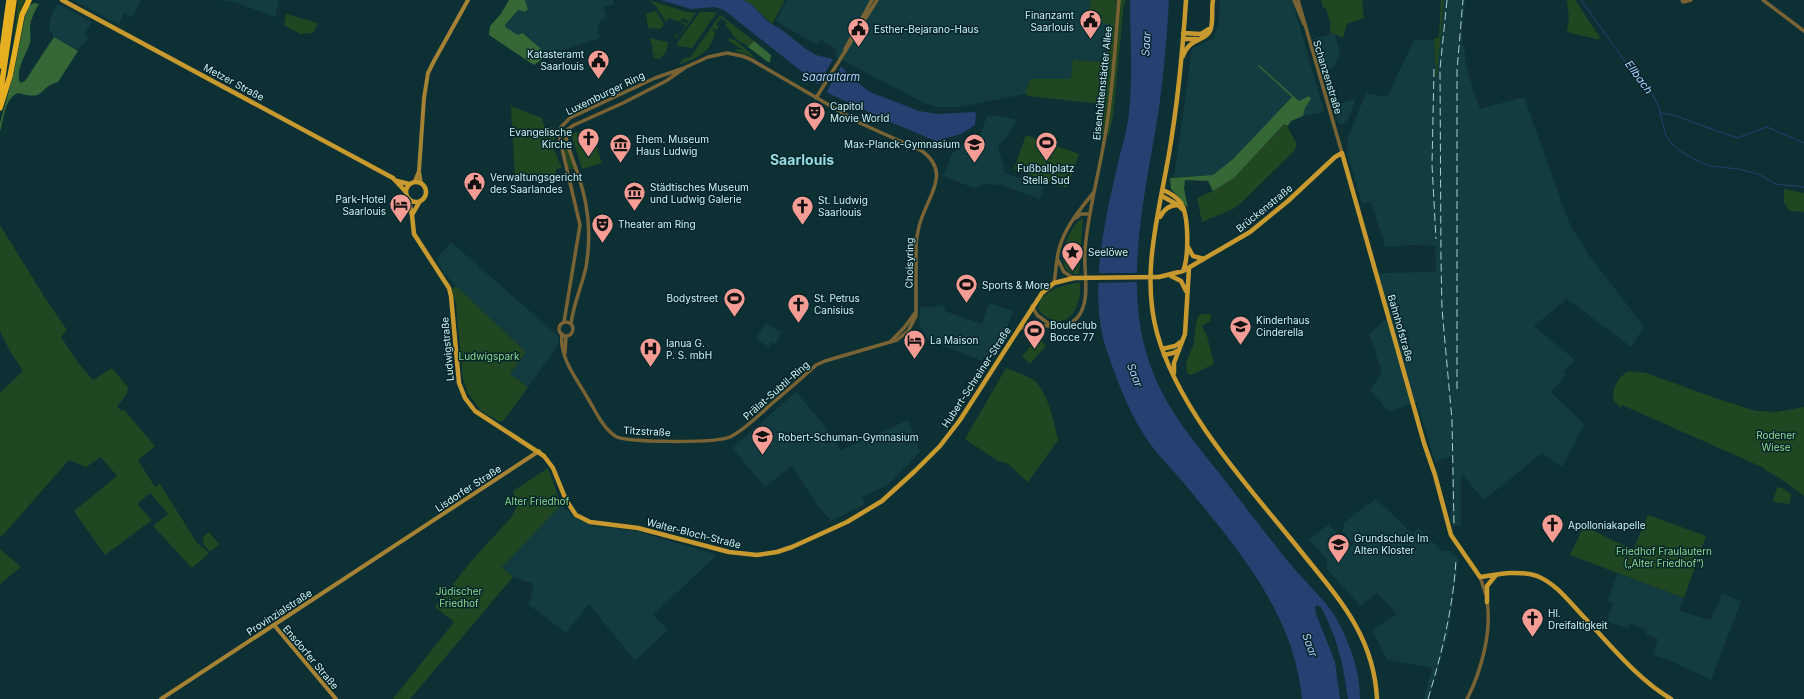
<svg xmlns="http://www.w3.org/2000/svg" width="1804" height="699" viewBox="0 0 1804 699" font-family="Inter,sans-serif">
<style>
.built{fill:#123c40}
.green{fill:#204721}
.forest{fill:#366737}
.water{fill:#283f72}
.pier{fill:#0d3034}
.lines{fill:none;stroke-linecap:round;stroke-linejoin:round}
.stream{stroke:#283f72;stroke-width:1}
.tertiary{stroke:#796335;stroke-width:3.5}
.secondary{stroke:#a58234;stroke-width:4}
.primary{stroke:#c7992e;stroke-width:4.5}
.motorway{stroke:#e6af22;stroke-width:5.5}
.rail{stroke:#aeced2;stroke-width:1;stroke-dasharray:8 4;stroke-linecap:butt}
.primary-bridge{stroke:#c7992e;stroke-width:4.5}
.labels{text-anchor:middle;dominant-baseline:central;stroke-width:3;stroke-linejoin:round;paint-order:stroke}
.poi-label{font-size:10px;fill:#d1f1f4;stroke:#03262a;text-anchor:start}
.street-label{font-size:10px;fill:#d1f1f4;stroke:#03262a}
.park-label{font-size:10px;fill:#8fd78f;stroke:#03262a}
.water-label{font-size:11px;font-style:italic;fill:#b4ccfe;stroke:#03262a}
.district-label{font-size:14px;font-weight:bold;fill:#99dae1;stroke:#03262a}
</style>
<rect width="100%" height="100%" fill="#0d3034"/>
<path class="built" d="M72,0H141L132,17L124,13L119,24Z
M220,0H279L275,17L235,2Z
M525,0H613L614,4L604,7L607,18L601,20L597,28L600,38L548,55L524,33L518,35L505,27V25L518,9L525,12L528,9Z
M787,0H1090L1110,24L1108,62L1073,60L1071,79H1030L1025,94L960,107H938L924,103L844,61L835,56L837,50L821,40L817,45L782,25L776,20Z
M1220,0H1292L1324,112L1303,116L1305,108L1311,99L1306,97L1302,101H1299L1258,66L1292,97L1233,159L1213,175L1174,177L1192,49L1213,38L1218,25Z
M1444,0H1465L1461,34L1463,36L1462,45L1464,46L1466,66L1480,109L1524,97L1570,225L1589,255L1644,327L1631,347L1567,299L1534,326L1575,360L1564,372L1566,375L1551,392L1584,424L1562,467L1542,453L1484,500L1461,473V526H1453L1451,522L1452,456L1435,462L1417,402L1389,412L1370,390L1382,373L1369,334L1390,315L1378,273L1436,272L1435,246L1412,245L1385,247L1371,202L1362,204L1347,152L1348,137L1366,93L1387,97L1414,40H1434L1435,70L1437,74Z
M56,5H60L92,22L84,35L88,38L79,49L77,50L54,37L49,29L50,20Z
M1330,32L1335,35L1340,54L1333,68L1322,71L1313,39L1330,34Z
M1356,99L1348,120L1342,125L1338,123L1333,105Z
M995,115L1016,120L1013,128L998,147L1005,173L1044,187L1040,199L1000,185L986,184L974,188L943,176L952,154L963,145L979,137L987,116Z
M451,242L558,336L559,344L528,387L510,374L526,352L456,286L444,273L436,259Z
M989,303L1013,311L999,352L987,359L984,356L982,360H979L929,340L920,327L919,316L921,307L944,306L945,311L982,324Z
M765,323L782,332L776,344L772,342L769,347L756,339Z
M796,392L834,437L839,447V451L908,420L920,452L888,485L862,497L865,504L831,521L817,505L792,466L765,487L732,448Z
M1375,498L1413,534L1418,528L1442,551H1449L1459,559L1448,635L1429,699H1424L1432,668L1387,660L1372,630L1397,614L1377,593L1360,606L1327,569V560L1309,539L1329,524L1343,541L1341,543L1347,550L1353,543L1342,531L1344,523L1365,506L1373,502V501Z
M561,505L574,517L593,526L636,531L717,555L653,615L668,630L635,661L589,604L566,633L529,605L534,584L513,577L502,567L535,530Z
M1617,573L1684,598L1679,611L1711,620L1722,593L1741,601L1711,680L1667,659L1653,655L1658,639L1646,634V630L1630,623L1628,628L1607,622L1613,604L1608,601Z"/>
<path class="green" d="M18,0H25L21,11L13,46Z
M648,0L687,12L696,13L678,38L674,37L675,34L678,37L686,25L683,24L681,25L683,22L687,24L689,21L682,18L680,24V22L669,18L666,22L655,5Z
M743,0H785L772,24L751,4Z
M1090,0H1126L1124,3L1113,116L1109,135L1102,134L1104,107L1101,104L1028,96L1025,94L1030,79H1071L1073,60L1108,62L1110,24L1081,21L1091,4Z
M1321,0H1362L1364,18L1347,24L1343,38L1330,32V22L1326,8H1323Z
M1441,0H1444L1437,74L1436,77L1434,39L1439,37Z
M1567,0H1575L1601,39H1596L1567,32L1569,18Z
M656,11L664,24L661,29L648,28L646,14Z
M700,12H717L692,48L677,46V43Z
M286,14L318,23L313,33L300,34L284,25Z
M720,15L754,41L748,47L743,43H741L733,36L730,30L725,25L727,23L721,18L716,24L719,27L716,31L714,28L712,30L715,32C711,54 696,58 678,65L683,59L689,57V59Z
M650,38L668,42L666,52L660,59L654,58L653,54L660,55L653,53L652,48H656L652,47Z
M728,38L735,40L756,58L735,51L736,49L743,50L729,41Z
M511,106L542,118L545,129L552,127L555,139L554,150L562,168L556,169V176L515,180Z
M1285,123L1297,144L1294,151L1241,203L1233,209L1202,222L1197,198L1213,191L1234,178Z
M591,128L602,163L582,169L571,134Z
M563,134L575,169H569L564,151Z
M1026,135L1079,154L1067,188L1014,169Z
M1784,189L1804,193V212L1790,211L1784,203Z
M1083,218L1079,274C1049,275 1068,225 1083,218Z
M0,225L45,298L67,330L61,337L79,364L93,380L112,368L128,387L127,394L117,406L121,411L124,410L155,446L138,460L155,487L160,484L197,543L209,553L192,568L153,526L168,514L150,493L137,504L152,520L105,555L74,511L117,476L101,457L86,467L69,460L2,536L0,535V393L23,371L10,351L0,331Z
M1080,283C1082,310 1065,336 1039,311C1035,292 1066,283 1080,283Z
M456,286L526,352L510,374L528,387L504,420L500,422L480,410L468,393L463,379L456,304L452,289Z
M1200,314H1211L1210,321L1202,326L1207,336L1214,364L1191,375L1188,374L1186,370L1187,360L1193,346L1197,319Z
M1038,338L1046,346L1030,364L1022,356Z
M1006,368C1015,372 1027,375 1035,381C1047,391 1055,424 1058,440L1028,482L1007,463L998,461L965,439Z
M1629,371L1646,373L1718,399L1756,411L1776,412L1804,407V496L1786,482L1764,469V468L1622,405L1621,408L1614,401C1611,389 1618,376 1629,371Z
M548,468L561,505L502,567L513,577L410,699H393L454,622L435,607L473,559L511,518L517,506L513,491Z
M1777,487L1782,488L1791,494L1790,504L1773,502Z
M1648,515L1706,536L1684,598L1570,555L1584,526L1633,550Z
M209,532L219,544L210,552L203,544L204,536Z
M0,549L21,567L0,584Z"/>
<path class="forest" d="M509,0H525L528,9L525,12L518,10L505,25V27L518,35L523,33L548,55L534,65L489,35L490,26L500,15Z
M34,3L39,4C35,11 31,18 30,27C30,33 31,38 30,43C26,55 15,70 20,83L25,81L54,37L78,51L58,82C36,88 48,101 18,93C4,99 4,119 0,132V123L13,76L25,17L29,6Z
M754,41L771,55L770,62H768L748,47Z
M1259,65L1299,101L1309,96L1311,99L1305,108L1303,116L1291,121L1288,126L1284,124L1234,178L1213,191L1208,181L1185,180L1184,189L1188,208L1171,189L1170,178L1213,175L1233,159L1292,97L1258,66Z"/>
<path class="water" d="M661,0H743L751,4L767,21L782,30L806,49L816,55L832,59L843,68L850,77L870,92L919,111L937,114L974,112L976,113L975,125L961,134L936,141L888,121L830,94L724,10L715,7L691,9Z
M1130,0H1169C1167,36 1164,72 1159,108C1146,193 1119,291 1154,375C1169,412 1195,443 1220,474C1242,503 1264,531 1286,559C1301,578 1321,595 1334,615C1349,640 1360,670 1360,699H1348C1343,663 1338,640 1321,607L1316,605L1315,607L1316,614L1335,662L1340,699H1302C1294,612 1236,547 1183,482C1170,467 1155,452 1144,435C1127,408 1116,378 1106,348C1088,291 1105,219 1118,163C1122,146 1128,128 1129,111C1133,76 1130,36 1130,0Z"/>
<path class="pier" d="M834,58L842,65L826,93L817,86Z
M1097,273H1139L1140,282L1096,283Z"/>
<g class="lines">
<path class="stream" d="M1581,0L1626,63L1652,94L1658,105L1666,136L1671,143L1680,151L1696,160L1710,166L1738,169L1758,174L1776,184L1804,187
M1661,113L1673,115L1737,138L1767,127L1804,143"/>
<path class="tertiary" d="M1294,0L1304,24
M1298,0L1342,153
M1682,0L1683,2L1691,0
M1763,0L1804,31
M845,49L872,0
M816,98L877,0
M1076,218L1081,214H1090
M1058,260L1064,272L1073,278
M1054,283C1056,272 1056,260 1059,249C1065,227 1079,211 1093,193
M1032,306L1037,315L1052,326
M564,322L580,225L560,140L561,127L570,118L655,78L684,68
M559 329a7 7 0 1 1 14 0a7 7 0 1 1-14 0Z
M1019,329C1037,319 1061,335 1077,318C1092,301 1083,270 1085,250C1088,211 1099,174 1105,136C1113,91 1115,45 1119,0
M562,334C559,357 576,378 587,397C595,410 602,427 615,436C626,443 717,443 730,437C744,430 756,418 768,407C784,393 800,380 816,365L825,361L897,340L908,331L916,316V244C917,236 918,228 921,220C929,195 951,172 922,151L860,123L750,59L742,56L727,53L708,57L686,67L666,81L623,103L574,125L568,129L566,137L567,144C584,188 594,219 586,267C582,286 573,305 571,324
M890,342L904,328L915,313
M565,353L566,336
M1480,577L1486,595
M1467,699C1481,672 1492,632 1487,601"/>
<path class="secondary" d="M419,172L421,183
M415,181L419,171L424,98L428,73L434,61L468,0
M274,625L336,699
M161,699L539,451"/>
<path class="primary" d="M62,0L393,178L406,192
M1186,0C1183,45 1179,90 1172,135C1163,200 1139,268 1157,333C1179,413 1252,490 1303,554C1340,600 1374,637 1377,699
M1183,33L1201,34L1209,29
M1183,39H1196
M1183,56C1190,37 1206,41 1210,31C1214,22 1211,10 1213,0
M397,181L409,184
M406 192a10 10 0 1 1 20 0a10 10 0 1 1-20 0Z
M1163,190C1170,193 1176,196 1181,203C1189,216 1189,257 1183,271
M1162,196L1178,205
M408,198L412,215L414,234L449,288L451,296L459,383L465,398L475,411L544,456L553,468L566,500L576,515L590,522L638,528L729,552L757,555L777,552L792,547L847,522L882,501L915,471L940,446L960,420L1042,293L1054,283L1074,278
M412,215L420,201
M1160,217C1164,209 1169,205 1178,205L1182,209
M1188,247L1193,256L1204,259
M1171,276L1181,281L1186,291
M1159,277L1183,271L1250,232L1288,201L1335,157L1342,153L1424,443L1435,475L1451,535L1480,577C1499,574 1518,570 1537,576C1555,583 1568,600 1581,614C1610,644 1635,677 1671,699
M1162,349L1175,346L1182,341
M1164,355L1173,353L1179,350
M1174,373V363L1185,334L1189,268
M1487,602V586L1496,575"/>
<path class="motorway" d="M0,66L9,0
M0,96L14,0
M0,108L10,76L22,15L29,0"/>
<path class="rail" d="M1447,0L1440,69L1441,260L1442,309L1452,420L1454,525
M1434,69L1432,165L1436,239
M1457,389V70L1463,0
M1428,699C1442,653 1453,608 1456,560"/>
<path class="primary-bridge" d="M1074,278L1159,277"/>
</g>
<defs>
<symbol id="civic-pin" viewBox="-11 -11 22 30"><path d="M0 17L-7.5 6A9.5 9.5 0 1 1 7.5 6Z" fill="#f59c95" stroke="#03262a"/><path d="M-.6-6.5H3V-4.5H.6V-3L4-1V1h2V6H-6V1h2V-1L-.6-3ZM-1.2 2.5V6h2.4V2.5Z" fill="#111"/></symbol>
<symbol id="theatre-pin" viewBox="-11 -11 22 30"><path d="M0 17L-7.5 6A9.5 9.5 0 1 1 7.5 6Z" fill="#f59c95" stroke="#03262a"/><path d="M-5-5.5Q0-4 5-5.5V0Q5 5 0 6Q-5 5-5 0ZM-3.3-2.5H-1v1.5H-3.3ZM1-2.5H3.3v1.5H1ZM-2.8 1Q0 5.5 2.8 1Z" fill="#111"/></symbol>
<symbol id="church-pin" viewBox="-11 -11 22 30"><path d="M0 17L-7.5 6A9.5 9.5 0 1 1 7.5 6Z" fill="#f59c95" stroke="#03262a"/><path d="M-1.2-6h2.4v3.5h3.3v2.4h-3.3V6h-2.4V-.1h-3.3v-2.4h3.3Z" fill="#111"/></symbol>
<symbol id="stadium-pin" viewBox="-11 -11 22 30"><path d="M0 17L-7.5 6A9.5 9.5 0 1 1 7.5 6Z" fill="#f59c95" stroke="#03262a"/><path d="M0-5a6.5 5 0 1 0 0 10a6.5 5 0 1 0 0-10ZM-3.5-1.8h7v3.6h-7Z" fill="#111"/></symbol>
<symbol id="school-pin" viewBox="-11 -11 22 30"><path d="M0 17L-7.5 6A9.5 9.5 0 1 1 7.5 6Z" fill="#f59c95" stroke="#03262a"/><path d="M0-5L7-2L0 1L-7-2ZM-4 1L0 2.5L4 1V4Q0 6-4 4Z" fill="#111"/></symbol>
<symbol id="museum-pin" viewBox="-11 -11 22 30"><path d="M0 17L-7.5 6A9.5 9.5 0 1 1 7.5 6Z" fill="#f59c95" stroke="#03262a"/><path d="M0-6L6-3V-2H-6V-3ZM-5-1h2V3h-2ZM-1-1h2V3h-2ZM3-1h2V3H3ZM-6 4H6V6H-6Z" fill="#111"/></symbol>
<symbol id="hotel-pin" viewBox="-11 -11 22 30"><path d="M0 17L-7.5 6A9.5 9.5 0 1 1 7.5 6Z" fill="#f59c95" stroke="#03262a"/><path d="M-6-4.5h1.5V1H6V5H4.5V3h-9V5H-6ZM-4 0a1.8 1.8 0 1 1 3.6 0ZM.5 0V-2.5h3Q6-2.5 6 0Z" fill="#111"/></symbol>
<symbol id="sight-pin" viewBox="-11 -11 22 30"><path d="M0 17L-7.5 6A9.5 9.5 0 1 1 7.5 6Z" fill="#f59c95" stroke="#03262a"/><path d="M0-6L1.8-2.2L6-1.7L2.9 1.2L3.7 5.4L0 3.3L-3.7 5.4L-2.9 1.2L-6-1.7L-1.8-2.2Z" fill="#111"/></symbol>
<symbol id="hospital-pin" viewBox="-11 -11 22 30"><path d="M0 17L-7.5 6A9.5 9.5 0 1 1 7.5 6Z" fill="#f59c95" stroke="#03262a"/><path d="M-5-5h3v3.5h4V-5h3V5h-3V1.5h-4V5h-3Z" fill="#111"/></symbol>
</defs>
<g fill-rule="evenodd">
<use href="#civic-pin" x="1078" y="8" width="25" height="34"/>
<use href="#civic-pin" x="846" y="16" width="25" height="34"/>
<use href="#civic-pin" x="586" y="48" width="25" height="34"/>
<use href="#theatre-pin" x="802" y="100" width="25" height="34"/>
<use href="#church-pin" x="576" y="126" width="25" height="34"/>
<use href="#stadium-pin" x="1034" y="130" width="25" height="34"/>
<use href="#school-pin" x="962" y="132" width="25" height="34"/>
<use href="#museum-pin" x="608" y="132" width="25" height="34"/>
<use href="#civic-pin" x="462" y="170" width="25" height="34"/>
<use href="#museum-pin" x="622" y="180" width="25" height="34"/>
<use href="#hotel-pin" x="388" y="192" width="25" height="34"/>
<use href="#church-pin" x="790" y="194" width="25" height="34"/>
<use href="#theatre-pin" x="590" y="212" width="25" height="34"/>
<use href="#sight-pin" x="1060" y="240" width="25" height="34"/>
<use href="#stadium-pin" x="954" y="272" width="25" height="34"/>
<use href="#stadium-pin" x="722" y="286" width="25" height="34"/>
<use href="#church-pin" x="786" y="292" width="25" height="34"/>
<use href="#school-pin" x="1228" y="314" width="25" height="34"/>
<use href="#stadium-pin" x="1022" y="318" width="25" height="34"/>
<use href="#hotel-pin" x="902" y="328" width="25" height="34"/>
<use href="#hospital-pin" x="638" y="336" width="25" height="34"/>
<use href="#school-pin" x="750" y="424" width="25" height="34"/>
<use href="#church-pin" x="1540" y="512" width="25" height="34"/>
<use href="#school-pin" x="1326" y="532" width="25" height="34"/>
<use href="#church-pin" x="1520" y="606" width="25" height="34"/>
</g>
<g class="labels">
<g class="poi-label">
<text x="1074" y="15" text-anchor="end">Finanzamt<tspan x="1074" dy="12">Saarlouis</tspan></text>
<text x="874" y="29">Esther-Bejarano-Haus</text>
<text x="584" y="54" text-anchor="end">Katasteramt<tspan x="584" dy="12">Saarlouis</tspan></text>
<text x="830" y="106">Capitol<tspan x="830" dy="12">Movie World</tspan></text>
<text x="572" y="132" text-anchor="end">Evangelische<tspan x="572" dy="12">Kirche</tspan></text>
<text x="636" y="139">Ehem. Museum<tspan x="636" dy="12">Haus Ludwig</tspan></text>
<text x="960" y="144" text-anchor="end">Max-Planck-Gymnasium</text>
<text x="1046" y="168" text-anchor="middle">Fußballplatz<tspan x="1046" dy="12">Stella Sud</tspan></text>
<text x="490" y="177">Verwaltungsgericht<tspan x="490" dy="12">des Saarlandes</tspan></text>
<text x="650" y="187">Städtisches Museum<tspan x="650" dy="12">und Ludwig Galerie</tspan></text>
<text x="386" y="199" text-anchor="end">Park-Hotel<tspan x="386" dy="12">Saarlouis</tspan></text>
<text x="818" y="200">St. Ludwig<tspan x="818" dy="12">Saarlouis</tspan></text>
<text x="618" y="224">Theater am Ring</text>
<text x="1088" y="252">Seelöwe</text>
<text x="982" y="285">Sports &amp; More</text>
<text x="718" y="298" text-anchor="end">Bodystreet</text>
<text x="814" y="298">St. Petrus<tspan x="814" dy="12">Canisius</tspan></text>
<text x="1256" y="320">Kinderhaus<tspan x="1256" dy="12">Cinderella</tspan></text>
<text x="1050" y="325">Bouleclub<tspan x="1050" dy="12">Bocce 77</tspan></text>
<text x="930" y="340">La Maison</text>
<text x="666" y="343">Ianua G.<tspan x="666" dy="12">P. S. mbH</tspan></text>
<text x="778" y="437">Robert-Schuman-Gymnasium</text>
<text x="1568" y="525">Apolloniakapelle</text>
<text x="1354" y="538">Grundschule Im<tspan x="1354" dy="12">Alten Kloster</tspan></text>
<text x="1548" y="613">Hl.<tspan x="1548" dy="12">Dreifaltigkeit</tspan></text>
</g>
<g class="street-label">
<text transform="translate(1328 77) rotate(73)">Schanzenstraße</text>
<text transform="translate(234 82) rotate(28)">Metzer Straße</text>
<text transform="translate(1102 83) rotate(-84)">Eisenhüttenstädter Allee</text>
<text transform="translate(605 93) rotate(-26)">Luxemburger Ring</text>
<text transform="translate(1264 208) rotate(-39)">Brückenstraße</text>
<text transform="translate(909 263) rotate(-89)">Choisyring</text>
<text transform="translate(1401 328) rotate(74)">Bahnhofstraße</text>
<text transform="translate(447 349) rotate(-95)">Ludwigstraße</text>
<text transform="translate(976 377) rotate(-57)">Hubert-Schreiner-Straße</text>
<text transform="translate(776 390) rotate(-41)">Prälat-Subtil-Ring</text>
<text transform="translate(647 431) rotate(3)">Titzstraße</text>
<text transform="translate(468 488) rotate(-33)">Lisdorfer Straße</text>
<text transform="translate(694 533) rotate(14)">Walter-Bloch-Straße</text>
<text transform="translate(279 612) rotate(-33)">Provinzialstraße</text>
<text transform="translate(311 657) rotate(50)">Ensdorfer Straße</text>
</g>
<g class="park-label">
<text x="489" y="356">Ludwigspark</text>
<text x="1776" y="435">Rodener<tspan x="1776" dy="12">Wiese</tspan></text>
<text x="537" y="501">Alter Friedhof</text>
<text x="1664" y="551">Friedhof Fraulautern<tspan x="1664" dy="12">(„Alter Friedhof“)</tspan></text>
<text x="459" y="591">Jüdischer<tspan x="459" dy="12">Friedhof</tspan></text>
</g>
<g class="water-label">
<text transform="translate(1146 44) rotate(-87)">Saar</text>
<text x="831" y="77">Saaraltarm</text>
<text transform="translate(1639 77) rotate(54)">Ellbach</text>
<text transform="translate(1135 375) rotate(69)">Saar</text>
<text transform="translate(1310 645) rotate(70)">Saar</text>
</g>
<g class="district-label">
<text x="802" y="159">Saarlouis</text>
</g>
</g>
</svg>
